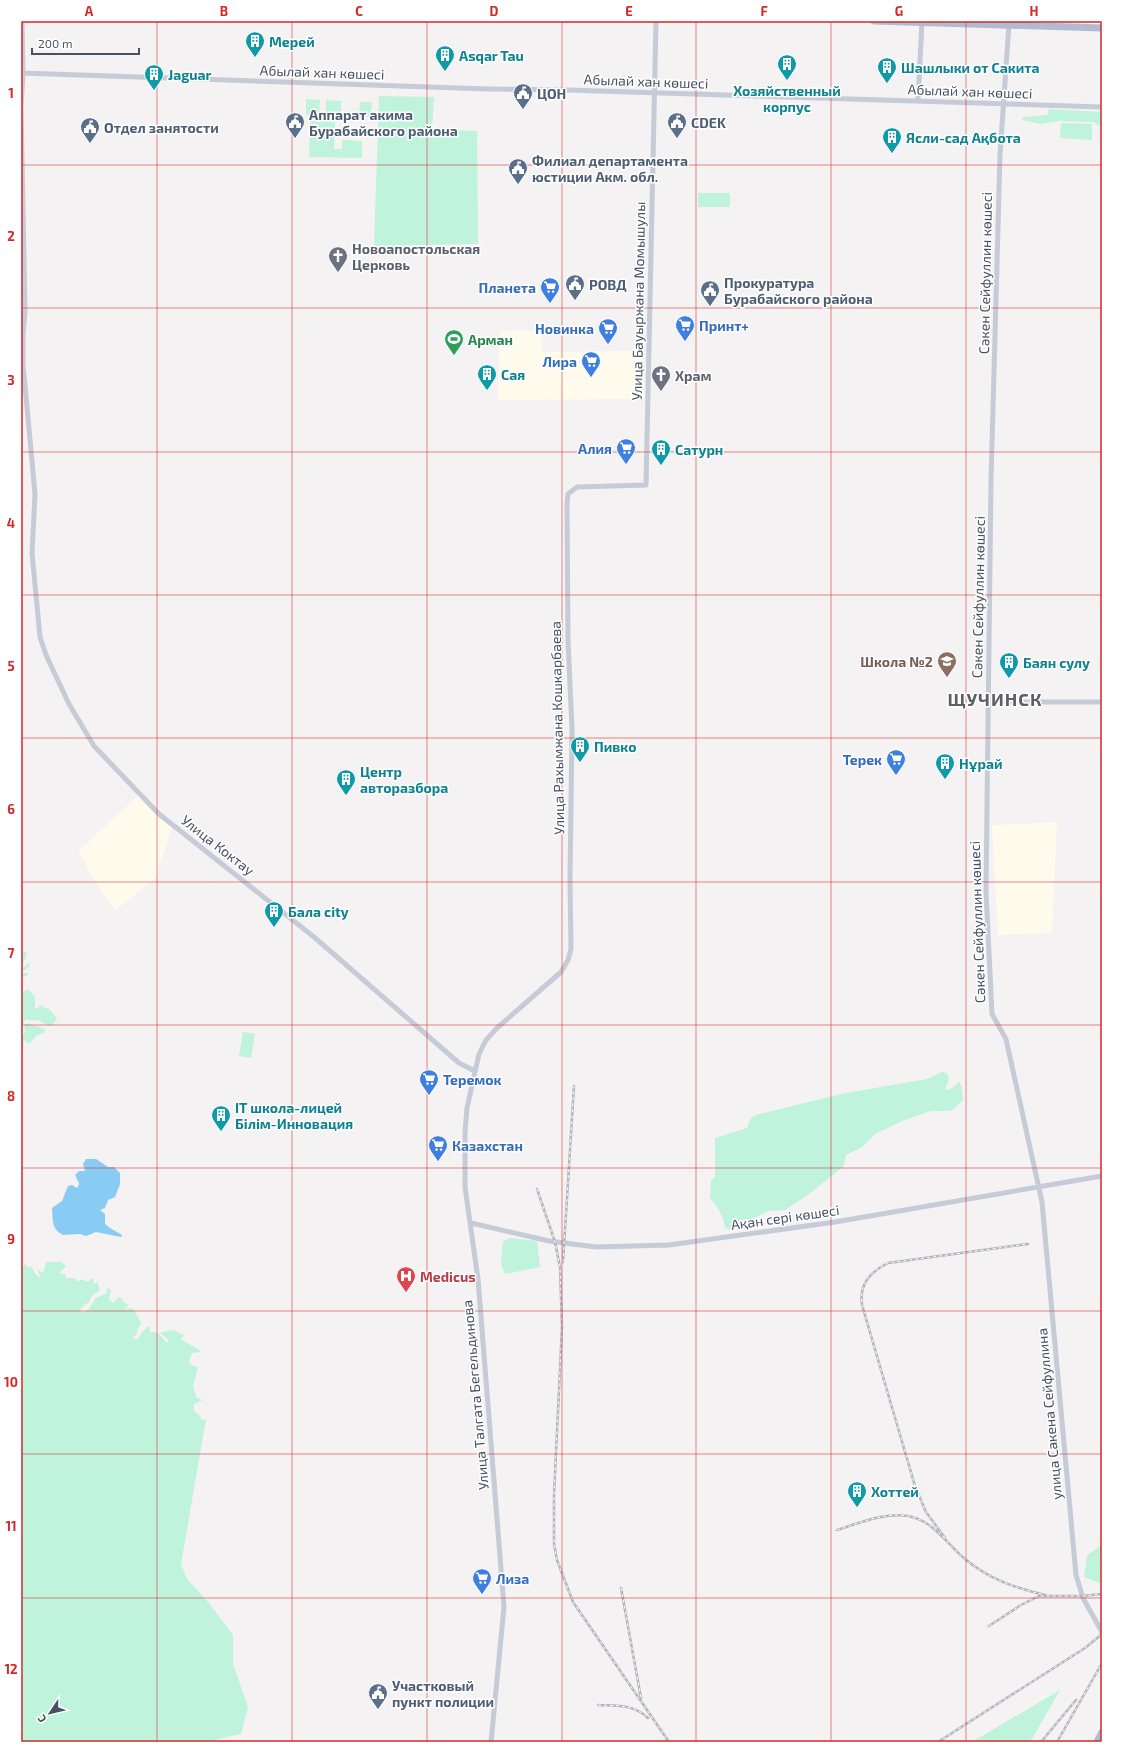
<svg xmlns="http://www.w3.org/2000/svg" width="1123" height="1763" viewBox="0 0 1123 1763" font-family="'Exo 2',sans-serif">
<style>
.commercial{fill:#fefbec}
.green{fill:#bff3db}
.water{fill:#89ccf3}
.lines{fill:none;stroke-linecap:round;stroke-linejoin:round}
.minor{stroke:#c5cbd7;stroke-width:5}
.major{stroke:#b0bcd2;stroke-width:7}
.rail-casing{stroke:#b3b5bc;stroke-width:2.5}
.rail{stroke:#fff;stroke-width:1;stroke-dasharray:3;stroke-linecap:butt}
.grid{fill:none;stroke:#d62828;stroke-width:1;stroke-opacity:0.55}
.labels{text-anchor:middle;dominant-baseline:central;stroke-width:3;stroke-linejoin:round;paint-order:stroke}
.culture-label{font-size:14px;font-weight:bold;fill:#0d838f;stroke:#fff;text-anchor:start}
.street-label{font-size:14px;fill:#485161;stroke:#fff}
.service-label{font-size:14px;font-weight:bold;fill:#4e5e75;stroke:#fff;text-anchor:start}
.worship-label{font-size:14px;font-weight:bold;fill:#5b616d;stroke:#fff;text-anchor:start}
.shop-label{font-size:14px;font-weight:bold;fill:#366cbe;stroke:#fff;text-anchor:end}
.leisure-label{font-size:14px;font-weight:bold;fill:#27864d;stroke:#fff;text-anchor:start}
.education-label{font-size:14px;font-weight:bold;fill:#785e54;stroke:#fff;text-anchor:end}
.health-label{font-size:14px;font-weight:bold;fill:#be3a42;stroke:#fff;text-anchor:start}
.district-label{font-size:18px;font-weight:bold;letter-spacing:1px;fill:#5d6067;stroke:#fff}
.neatline{fill:none;stroke:#d62828;stroke-width:1.5}
.grid-label{font-size:13px;text-anchor:middle;font-weight:bold;fill:#d62828}
</style>
<rect width="100%" height="100%" fill="#f4f2f2"/>
<path class="commercial" d="M541,330L542,352L642,351L644,399L498,400L500,331Z
M138,796L158,816L172,827L155,879L116,910L99,888L78,851Z
M1057,822L1052,933L998,935L992,825Z"/>
<path class="green" d="M379,96L434,97L432,129L477,131L478,244L374,246Z
M306,99L320,100L319,116L306,115Z
M326,100L341,101V116H326Z
M360,102H372L371,117H359Z
M1049,109L1102,112V127L1093,122L1060,121L1040,124L1022,120L1023,117L1047,115Z
M310,121H335L334,149H342V140L362,141V158L309,157Z
M1061,123L1092,124V140L1060,138Z
M698,193H730V207H698Z
M25,951L27,954L22,966L25,967L29,962L30,966L21,973H28V975L21,978V954Z
M28,989L35,997V1008L37,1009L41,1005L45,1008H48L57,1018L52,1026C46,1026 42,1021 36,1020C31,1020 30,1021 26,1019L23,1024H21V993Z
M28,1023L44,1029L45,1032L36,1036L29,1044L24,1040L23,1049L21,1050V1036L25,1032L24,1025Z
M243,1032L255,1034L251,1058L239,1056Z
M942,1072L947,1073L949,1079L945,1090L951,1089L959,1082L962,1087L963,1100L954,1109L949,1111H931L902,1121L875,1134L862,1147L846,1155L843,1167L805,1197L785,1210L768,1211L752,1219H744L735,1228L730,1230L725,1227C723,1216 718,1206 710,1198L711,1181L715,1176V1138L747,1128L751,1118L756,1115L841,1094L927,1079Z
M509,1238L537,1241L540,1267L505,1274L501,1264L503,1242Z
M46,1262H61L66,1266L59,1274H65L66,1278H74L79,1282L81,1279L88,1282L91,1279H93L94,1284L97,1282L100,1290L91,1297L89,1302L84,1305L80,1310L82,1313L88,1310L96,1298L107,1293V1289L109,1288L111,1291L109,1299L113,1303L118,1297L122,1298L123,1302L129,1305L124,1309L133,1308L141,1323L137,1330V1334L133,1337L134,1339L137,1340L145,1329L150,1326V1332H157L167,1343L169,1340L160,1333C172,1329 172,1329 184,1335L181,1339L182,1340L201,1351L200,1352L192,1353L189,1362L193,1366L198,1367L193,1387L197,1398L203,1400L194,1404V1411L200,1416L202,1420L206,1419L181,1564L187,1579L208,1602L233,1635V1664L248,1707L241,1734L204,1742H21V1268L26,1264L28,1268L31,1266L36,1275L41,1278L37,1269L41,1272L44,1271Z
M1102,1545V1584L1084,1577L1087,1555Z
M1060,1690L1030,1742H972Z"/>
<path class="water" d="M86,1159H96L108,1167H114L120,1173V1184L115,1197L108,1200L105,1208L100,1210L105,1214V1224L110,1228L122,1235L121,1237L96,1232L86,1236L80,1234L63,1235C51,1229 53,1219 52,1208L62,1201L68,1186L72,1185L77,1188L78,1187L79,1183L75,1175L79,1171H85L83,1164Z"/>
<g class="lines">
<path class="minor" d="M22,21L23,74L21,107L25,311L23,335V364L35,494L32,553L40,637L46,655L69,704L94,746L159,814L314,937L459,1063L475,1071
M1009,24L1000,155L991,480L986,891L992,1014L1006,1039L1042,1202L1076,1575L1083,1598L1102,1632
M21,73L488,89L568,90L1102,107
M918,101L922,21
M989,702H1102
M471,1223L549,1241L596,1247L669,1245L835,1222L1102,1176
M491,1742L504,1607L478,1279L465,1187V1133L467,1108L479,1054L486,1040L497,1028L561,972L568,960L571,949L570,879L572,729L568,641L567,504L568,494L577,487L646,485L656,21"/>
<path class="major" d="M874,21L1102,28
M1097,1742L1102,1732"/>
<defs>
<path id="rail" d="M537,1189L555,1242L560,1267L562,1327L554,1495V1544L557,1560L573,1602L669,1742
M563,1262L574,1086
M837,1530C860,1523 884,1512 908,1516C933,1520 947,1544 965,1559C989,1579 1015,1588 1045,1595
M945,1538L926,1512L915,1486L862,1305C859,1284 870,1272 888,1263L1028,1244
M621,1588L641,1698
M989,1626L1021,1605L1039,1596H1082L1102,1594
M598,1705C616,1706 634,1704 648,1718
M938,1742L1085,1648L1102,1634
M1041,1742L1076,1700
M1057,1742L1102,1663"/>
</defs>
<use href="#rail" class="rail-casing"/>
<use href="#rail" class="rail"/>
</g>
<path class="grid" d="M157,21V1742M292,21V1742M427,21V1742M562,21V1742M696,21V1742M831,21V1742M966,21V1742M21,165H1102M21,308H1102M21,452H1102M21,595H1102M21,738H1102M21,882H1102M21,1025H1102M21,1168H1102M21,1311H1102M21,1454H1102M21,1598H1102"/>
<defs>
<symbol id="building-pin" viewBox="-11 -11 22 30"><path d="M0 17L-7.5 6A9.5 9.5 0 1 1 7.5 6Z" fill="#0f9aa8" stroke="#fff"/><path d="M-4-6H4V6H1V3H-1V6H-4ZM-2.5-4.3h1.7v1.8h-1.7ZM.8-4.3h1.7v1.8H.8ZM-2.5-1h1.7V.8h-1.7ZM.8-1h1.7V.8H.8Z" fill="#fff"/></symbol>
<symbol id="civic-pin" viewBox="-11 -11 22 30"><path d="M0 17L-7.5 6A9.5 9.5 0 1 1 7.5 6Z" fill="#5c6f8a" stroke="#fff"/><path d="M-.6-6.5H3V-4.5H.6V-3L4-1V1h2V6H-6V1h2V-1L-.6-3ZM-1.2 2.5V6h2.4V2.5Z" fill="#fff"/></symbol>
<symbol id="church-pin" viewBox="-11 -11 22 30"><path d="M0 17L-7.5 6A9.5 9.5 0 1 1 7.5 6Z" fill="#6b7280" stroke="#fff"/><path d="M-1.2-6h2.4v3.5h3.3v2.4h-3.3V6h-2.4V-.1h-3.3v-2.4h3.3Z" fill="#fff"/></symbol>
<symbol id="supermarket-pin" viewBox="-11 -11 22 30"><path d="M0 17L-7.5 6A9.5 9.5 0 1 1 7.5 6Z" fill="#3f7fe0" stroke="#fff"/><path d="M-6-5.5h2.5l.6 2H6L4.5 2H-2.5L-4.4-4H-6ZM-1.5 3.2a1.3 1.3 0 1 0 .1 0ZM3 3.2a1.3 1.3 0 1 0 .1 0Z" fill="#fff"/></symbol>
<symbol id="stadium-pin" viewBox="-11 -11 22 30"><path d="M0 17L-7.5 6A9.5 9.5 0 1 1 7.5 6Z" fill="#2e9e5b" stroke="#fff"/><path d="M0-5a6.5 5 0 1 0 0 10a6.5 5 0 1 0 0-10ZM-3.5-1.8h7v3.6h-7Z" fill="#fff"/></symbol>
<symbol id="school-pin" viewBox="-11 -11 22 30"><path d="M0 17L-7.5 6A9.5 9.5 0 1 1 7.5 6Z" fill="#8d6e63" stroke="#fff"/><path d="M0-5L7-2L0 1L-7-2ZM-4 1L0 2.5L4 1V4Q0 6-4 4Z" fill="#fff"/></symbol>
<symbol id="hospital-pin" viewBox="-11 -11 22 30"><path d="M0 17L-7.5 6A9.5 9.5 0 1 1 7.5 6Z" fill="#e0444e" stroke="#fff"/><path d="M-5-5h3v3.5h4V-5h3V5h-3V1.5h-4V5h-3Z" fill="#fff"/></symbol>
</defs>
<g fill-rule="evenodd">
<use href="#building-pin" x="244" y="30" width="22" height="30"/>
<use href="#building-pin" x="434" y="44" width="22" height="30"/>
<use href="#building-pin" x="776" y="53" width="22" height="30"/>
<use href="#building-pin" x="876" y="56" width="22" height="30"/>
<use href="#building-pin" x="143" y="63" width="22" height="30"/>
<use href="#civic-pin" x="512" y="82" width="22" height="30"/>
<use href="#civic-pin" x="284" y="111" width="22" height="30"/>
<use href="#civic-pin" x="666" y="111" width="22" height="30"/>
<use href="#civic-pin" x="79" y="116" width="22" height="30"/>
<use href="#building-pin" x="881" y="126" width="22" height="30"/>
<use href="#civic-pin" x="507" y="157" width="22" height="30"/>
<use href="#church-pin" x="327" y="245" width="22" height="30"/>
<use href="#civic-pin" x="564" y="273" width="22" height="30"/>
<use href="#supermarket-pin" x="539" y="276" width="22" height="30"/>
<use href="#civic-pin" x="699" y="279" width="22" height="30"/>
<use href="#supermarket-pin" x="674" y="314" width="22" height="30"/>
<use href="#supermarket-pin" x="597" y="317" width="22" height="30"/>
<use href="#stadium-pin" x="443" y="328" width="22" height="30"/>
<use href="#supermarket-pin" x="580" y="350" width="22" height="30"/>
<use href="#building-pin" x="476" y="363" width="22" height="30"/>
<use href="#church-pin" x="650" y="364" width="22" height="30"/>
<use href="#supermarket-pin" x="615" y="437" width="22" height="30"/>
<use href="#building-pin" x="650" y="438" width="22" height="30"/>
<use href="#school-pin" x="936" y="650" width="22" height="30"/>
<use href="#building-pin" x="998" y="651" width="22" height="30"/>
<use href="#building-pin" x="569" y="735" width="22" height="30"/>
<use href="#supermarket-pin" x="885" y="748" width="22" height="30"/>
<use href="#building-pin" x="934" y="752" width="22" height="30"/>
<use href="#building-pin" x="335" y="768" width="22" height="30"/>
<use href="#building-pin" x="263" y="900" width="22" height="30"/>
<use href="#supermarket-pin" x="418" y="1068" width="22" height="30"/>
<use href="#building-pin" x="210" y="1104" width="22" height="30"/>
<use href="#supermarket-pin" x="427" y="1134" width="22" height="30"/>
<use href="#hospital-pin" x="395" y="1265" width="22" height="30"/>
<use href="#building-pin" x="846" y="1480" width="22" height="30"/>
<use href="#supermarket-pin" x="471" y="1567" width="22" height="30"/>
<use href="#civic-pin" x="367" y="1682" width="22" height="30"/>
</g>
<g class="labels">
<g class="culture-label">
<text x="269" y="41">Мерей</text>
<text x="459" y="55">Asqar Tau</text>
<text x="901" y="67">Шашлыки от Сакита</text>
<text x="168" y="74">Jaguar</text>
<text x="787" y="90" text-anchor="middle">Хозяйственный<tspan x="787" dy="16">корпус</tspan></text>
<text x="906" y="137">Ясли-сад Ақбота</text>
<text x="501" y="374">Сая</text>
<text x="675" y="449">Сатурн</text>
<text x="1023" y="662">Баян сулу</text>
<text x="594" y="746">Пивко</text>
<text x="959" y="763">Нұрай</text>
<text x="360" y="771">Центр<tspan x="360" dy="16">авторазбора</tspan></text>
<text x="288" y="911">Бала city</text>
<text x="235" y="1107">IT школа-лицей<tspan x="235" dy="16">Білім-Инновация</tspan></text>
<text x="871" y="1491">Хоттей</text>
</g>
<g class="street-label">
<text transform="translate(322 72) rotate(2)">Абылай хан көшесі</text>
<text transform="translate(646 81) rotate(2)">Абылай хан көшесі</text>
<text transform="translate(970 91) rotate(2)">Абылай хан көшесі</text>
<text transform="translate(985 273) rotate(-89)">Сәкен Сейфуллин көшесі</text>
<text transform="translate(638 301) rotate(-89)">Улица Бауыржана Момышулы</text>
<text transform="translate(978 597) rotate(-89)">Сәкен Сейфуллин көшесі</text>
<text transform="translate(557 728) rotate(-91)">Улица Рахымжана Кошкарбаева</text>
<text transform="translate(218 845) rotate(38)">Улица Коктау</text>
<text transform="translate(977 922) rotate(-92)">Сәкен Сейфуллин көшесі</text>
<text transform="translate(785 1217) rotate(-8)">Ақан сері көшесі</text>
<text transform="translate(475 1395) rotate(-95)">Улица Талгата Бегельдинова</text>
<text transform="translate(1049 1414) rotate(-95)">улица Сакена Сейфуллина</text>
</g>
<g class="service-label">
<text x="537" y="93">ЦОН</text>
<text x="309" y="114">Аппарат акима<tspan x="309" dy="16">Бурабайского района</tspan></text>
<text x="691" y="122">CDEK</text>
<text x="104" y="127">Отдел занятости</text>
<text x="532" y="160">Филиал департамента<tspan x="532" dy="16">юстиции Акм. обл.</tspan></text>
<text x="724" y="282">Прокуратура<tspan x="724" dy="16">Бурабайского района</tspan></text>
<text x="589" y="284">РОВД</text>
<text x="392" y="1685">Участковый<tspan x="392" dy="16">пункт полиции</tspan></text>
</g>
<g class="worship-label">
<text x="352" y="248">Новоапостольская<tspan x="352" dy="16">Церковь</tspan></text>
<text x="675" y="375">Храм</text>
</g>
<g class="shop-label">
<text x="536" y="287">Планета</text>
<text x="699" y="325" text-anchor="start">Принт+</text>
<text x="594" y="328">Новинка</text>
<text x="577" y="361">Лира</text>
<text x="612" y="448">Алия</text>
<text x="882" y="759">Терек</text>
<text x="443" y="1079" text-anchor="start">Теремок</text>
<text x="452" y="1145" text-anchor="start">Казахстан</text>
<text x="496" y="1578" text-anchor="start">Лиза</text>
</g>
<g class="leisure-label">
<text x="468" y="339">Арман</text>
</g>
<g class="education-label">
<text x="933" y="661">Школа №2</text>
</g>
<g class="health-label">
<text x="420" y="1276">Medicus</text>
</g>
<g class="district-label">
<text x="995" y="699">ЩУЧИНСК</text>
</g>
</g>
<rect width="1123" height="1763" fill="none" stroke="#ffffff" stroke-width="44"/>
<g transform="translate(50 1713) rotate(235)" stroke="#ffffff" stroke-width="3" paint-order="stroke">
<path d="M0-3L7 15L0 10L-7 15Z" fill="#485161"/>
<text y="-6" font-size="11" font-weight="bold" text-anchor="middle" fill="#485161">С</text>
</g>
<path d="M32 48v6h107v-6" fill="none" stroke="#485161" stroke-width="2"/>
<text x="38" y="48" font-size="12" fill="#485161" stroke="#ffffff" stroke-width="3" paint-order="stroke">200 m</text>
<rect x="22" y="22" width="1079" height="1719" class="neatline"/>
<g class="grid-label">
<text x="89" y="16">A</text>
<text x="224" y="16">B</text>
<text x="359" y="16">C</text>
<text x="494" y="16">D</text>
<text x="629" y="16">E</text>
<text x="764" y="16">F</text>
<text x="899" y="16">G</text>
<text x="1034" y="16">H</text>
<text x="11" y="98">1</text>
<text x="11" y="241">2</text>
<text x="11" y="385">3</text>
<text x="11" y="528">4</text>
<text x="11" y="671">5</text>
<text x="11" y="814">6</text>
<text x="11" y="958">7</text>
<text x="11" y="1101">8</text>
<text x="11" y="1244">9</text>
<text x="11" y="1387">10</text>
<text x="11" y="1531">11</text>
<text x="11" y="1674">12</text>
</g>
</svg>
